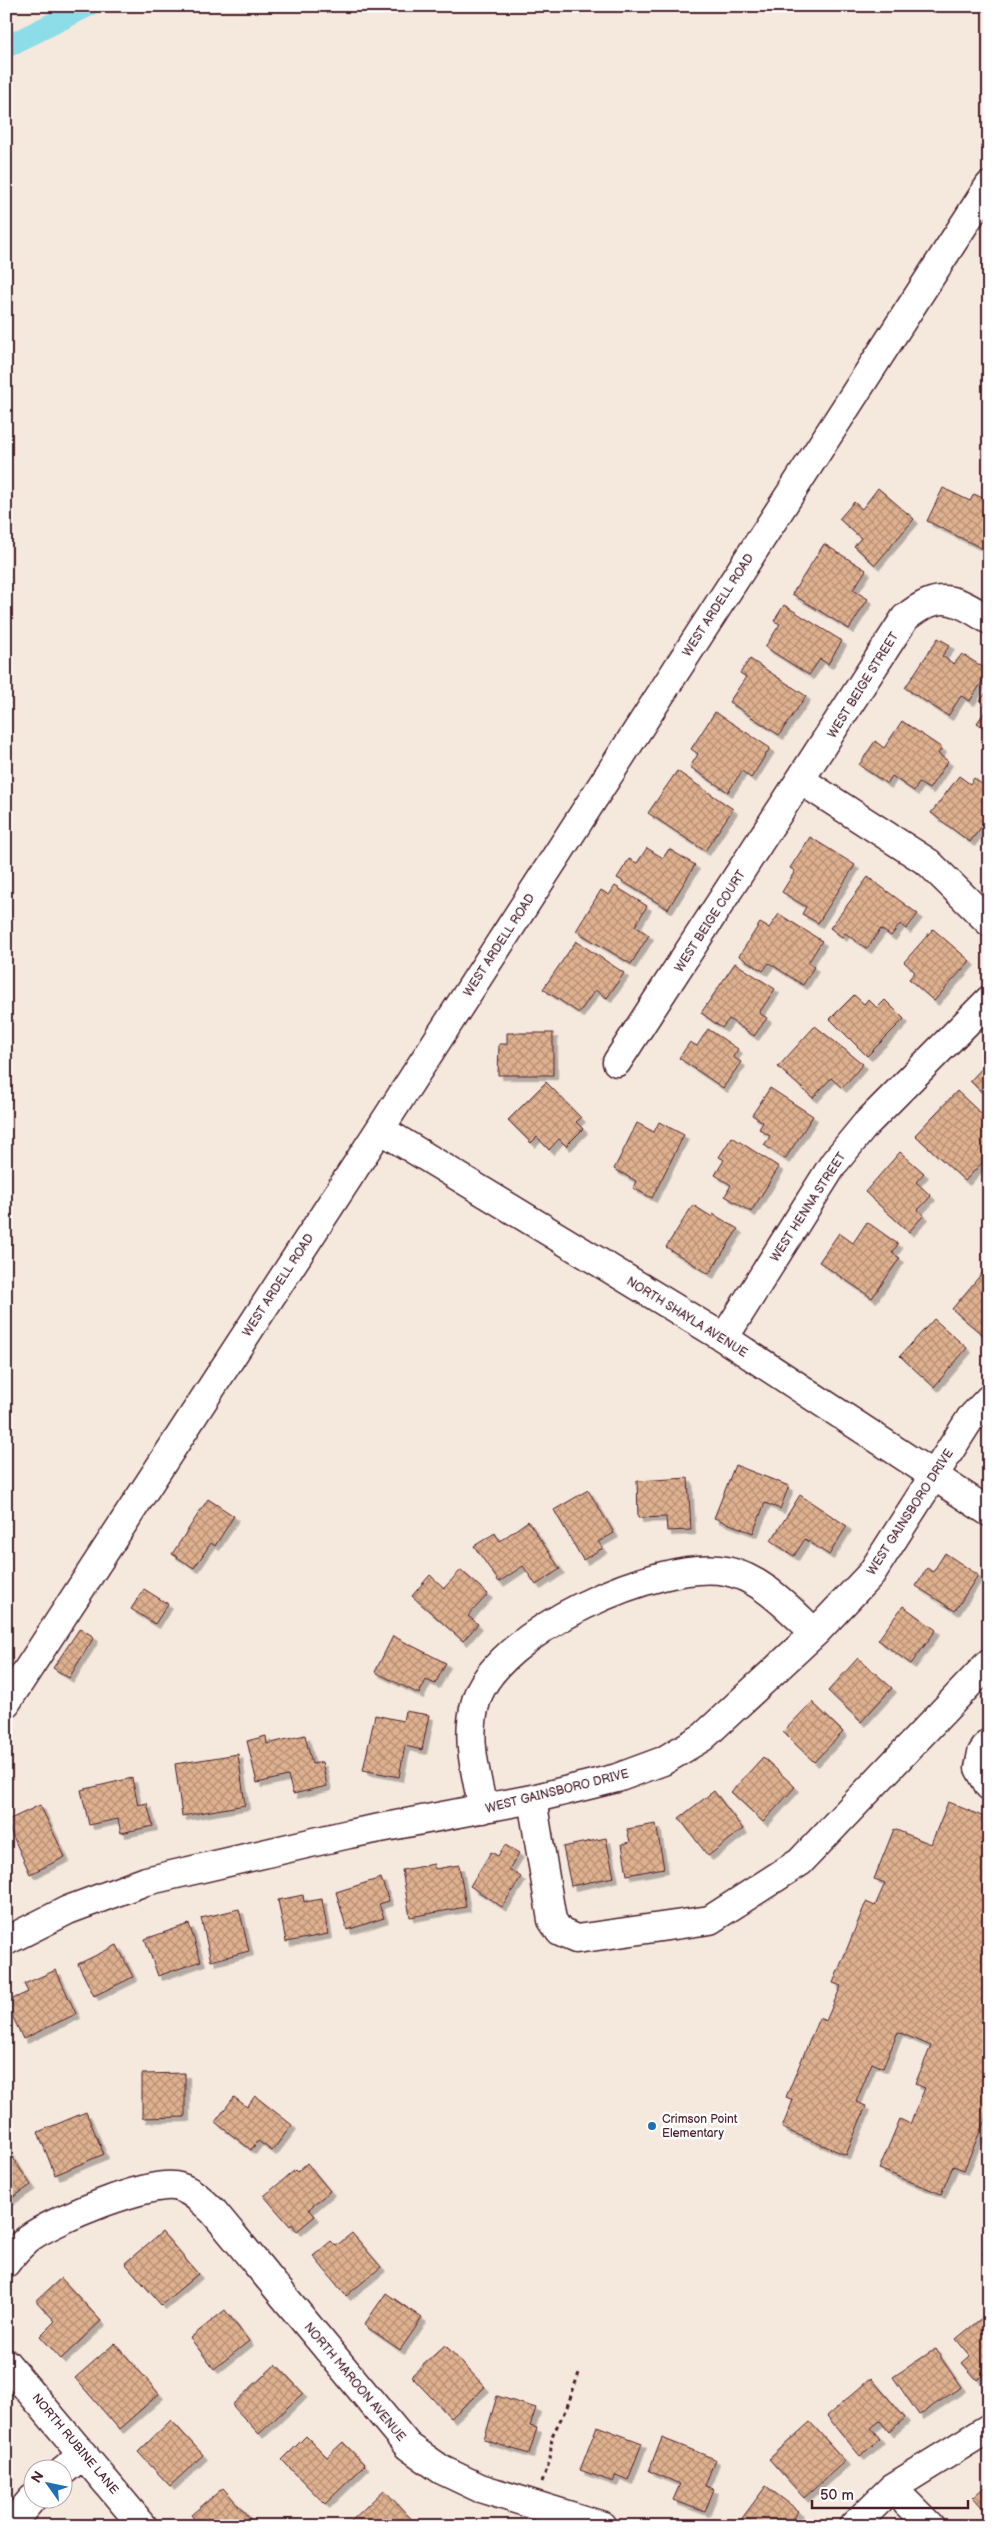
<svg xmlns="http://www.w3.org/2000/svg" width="995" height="2532" viewBox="0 0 995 2532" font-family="'Balsamiq Sans',sans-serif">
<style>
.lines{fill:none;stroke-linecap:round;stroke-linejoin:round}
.canal{stroke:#8ddde8;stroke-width:22}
.building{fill:url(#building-cross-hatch);stroke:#4a1f2b;filter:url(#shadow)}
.minor-casing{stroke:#4a1f2b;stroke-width:31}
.path{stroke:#4a1f2b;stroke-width:3;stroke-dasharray:4 4;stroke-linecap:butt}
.minor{stroke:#fff;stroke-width:28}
.poi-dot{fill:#1f6fb2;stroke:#fff;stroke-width:2}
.labels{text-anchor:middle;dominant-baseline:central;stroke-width:5;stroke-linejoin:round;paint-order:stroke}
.street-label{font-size:12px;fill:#4a1f2b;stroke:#fff}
.poi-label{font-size:12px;fill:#4a1f2b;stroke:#fff;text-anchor:start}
</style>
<defs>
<pattern id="building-cross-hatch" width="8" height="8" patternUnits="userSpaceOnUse" patternTransform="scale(1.25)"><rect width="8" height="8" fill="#deb18f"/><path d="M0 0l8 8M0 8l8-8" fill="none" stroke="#b68f75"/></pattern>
<filter id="shadow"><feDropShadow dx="4.5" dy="4.5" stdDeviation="0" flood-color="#0004"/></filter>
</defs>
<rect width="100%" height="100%" fill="#f5e8dd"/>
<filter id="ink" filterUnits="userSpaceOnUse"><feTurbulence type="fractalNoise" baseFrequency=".02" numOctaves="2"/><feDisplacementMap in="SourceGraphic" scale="10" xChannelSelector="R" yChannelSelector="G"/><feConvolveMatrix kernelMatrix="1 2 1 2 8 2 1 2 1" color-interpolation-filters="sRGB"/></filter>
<g filter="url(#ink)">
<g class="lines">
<path class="canal" d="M6,47L88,6"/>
</g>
<path class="building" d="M878,488L914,519L875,565L854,546L861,538L839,519L854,502L862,509Z
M943,488L970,501L974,494L989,501V537L983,549L927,521Z
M824,544L866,570L853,590L868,599L849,629L792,594Z
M784,605L842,641L828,664L820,659L809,675L765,647L780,624L774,621Z
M938,638L950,645L942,656L954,664L962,654L989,671L970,701L961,696L948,716L905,688Z
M750,659L806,696L779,735L729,702L746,677L740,673Z
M989,688V731L977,723L988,707L980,701Z
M715,712L770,748L751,778L742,771L728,792L690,767L698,754L691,749Z
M902,721L942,748L938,754L948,761L929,789L919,783L914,791L892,776L887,784L859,765L875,741L884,748Z
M677,771L733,809L705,851L648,813Z
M959,776L970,784L974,778L989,790V817L970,842L931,813Z
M810,837L855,865L818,923L802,914L806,907L782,892L795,871L790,868Z
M647,848L663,858L669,849L695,865L668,909L617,878L629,859L637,863Z
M868,877L918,914L906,929L900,924L891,936L881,929L867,949L845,933L842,937L830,928Z
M615,886L647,906L635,926L649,935L631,964L576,931L601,890L609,895Z
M779,914L822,941L808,963L814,967L803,985L769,963L763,971L739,956L760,923L769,928Z
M933,929L970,961L934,1001L909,979L915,972L904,962Z
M576,941L624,973L607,998L595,990L579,1013L543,989Z
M735,963L775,989L759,1013L767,1018L754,1036L729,1019L722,1028L701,1013Z
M854,995L864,1004L868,999L877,1008L885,1000L904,1019L867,1056L830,1019Z
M815,1026L863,1064L842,1088L831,1078L813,1098L778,1067Z
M708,1029L738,1049L733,1057L741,1062L723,1088L679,1058L690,1042L697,1046Z
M507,1033H553V1075H498L499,1044H507Z
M989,1061V1099L970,1081Z
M546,1082L581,1118L576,1122L583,1129L566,1146L559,1139L549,1150L537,1137L531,1143L508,1120Z
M770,1088L813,1116L785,1159L764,1145L770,1136L759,1129L763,1122L752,1115Z
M957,1091L989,1121V1155L965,1181L915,1135Z
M659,1122L684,1135L652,1198L633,1188L636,1181L614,1169L637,1123L654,1132Z
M732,1137L779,1167L751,1212L725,1196L731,1185L715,1175L724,1160L719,1157Z
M900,1152L924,1173L916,1182L931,1196L918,1210L924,1215L909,1232L865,1192Z
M693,1205L712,1217L713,1214L738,1229L709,1274L666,1247Z
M867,1222L898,1244L892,1253L900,1258L872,1298L819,1262L839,1233L853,1243Z
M984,1271L989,1274V1331L984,1336L952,1309Z
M934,1319L967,1348L934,1387L900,1356Z
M735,1465L789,1486L780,1509L765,1503L753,1533L714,1518Z
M688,1478L691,1530L667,1531L666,1517L638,1518L637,1481Z
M588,1490L614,1533L598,1542L603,1548L583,1560L554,1510Z
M800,1495L847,1526L829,1555L805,1539L794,1556L771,1541Z
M208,1499L234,1516L215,1546L211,1543L194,1568L172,1554Z
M528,1521L560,1569L536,1585L523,1566L499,1582L474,1546L495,1533L500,1541Z
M945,1553L978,1575L955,1611L916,1586L927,1568L933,1572Z
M461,1570L488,1594L468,1616L478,1624L463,1641L412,1596L430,1575L444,1588Z
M144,1589L168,1604L155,1624L131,1609Z
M903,1606L936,1630L911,1664L878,1640Z
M80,1628L94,1637L69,1678L53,1668Z
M393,1636L446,1663L435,1684L426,1680L419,1694L375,1672Z
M858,1658L892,1688L861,1722L828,1691Z
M812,1702L843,1732L814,1762L783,1732Z
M405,1711L429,1715L422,1750L405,1746L399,1777L363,1770L375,1715L403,1721Z
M305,1735L312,1764L322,1762L327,1786L293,1794L288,1776L257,1783L247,1741L266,1736L267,1744Z
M238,1754L245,1805L182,1816L175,1764Z
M763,1757L795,1787L763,1822L731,1792Z
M132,1778L138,1805L147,1803L153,1826L121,1833L118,1819L89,1825L81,1790Z
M714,1791L743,1829L708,1856L679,1818Z
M948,1802L989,1819V2082L985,2090L989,2092V2110L964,2170L953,2166L941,2194L879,2169L900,2119L910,2124L925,2088L915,2084L931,2046L898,2032L883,2068L872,2063L856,2102L866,2106L846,2155L782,2128L793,2100L786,2097L819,2018L826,2021L841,1986L833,1983L866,1902L875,1906L885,1883L874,1879L894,1829L931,1844Z
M40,1805L65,1857L30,1874L6,1821Z
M656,1824L664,1868L627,1875L622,1844L630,1842L627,1829Z
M606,1838L614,1877L571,1886L563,1847Z
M505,1845L519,1853L509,1869L521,1877L502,1907L470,1886L491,1852L498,1856Z
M434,1864L435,1869L459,1865L466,1907L410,1917L402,1870Z
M381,1878L389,1901L379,1904L384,1918L347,1930L336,1892Z
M303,1895L304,1902L322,1899L328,1934L286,1942L278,1900Z
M239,1909L249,1951L211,1961L201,1918Z
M189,1924L201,1961L158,1976L145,1939Z
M117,1945L133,1977L94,1996L78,1964Z
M56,1970L76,2014L23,2039L6,2002L28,1992L24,1984Z
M185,2073V2117L142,2118V2074Z
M255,2096L292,2125L272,2151L258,2141L251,2150L215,2122L234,2097L247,2107Z
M86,2112L104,2154L55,2175L38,2132Z
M9,2152L31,2185L6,2202V2153Z
M307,2163L330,2191L309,2209L315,2216L297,2231L292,2224L290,2226L264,2196L295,2170L297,2172Z
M162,2232L198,2274L161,2305L125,2263Z
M352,2233L381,2267L346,2296L313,2256L331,2241L336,2246Z
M61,2278L101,2321L61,2359L40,2336L55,2321L36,2301Z
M386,2293L422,2318L400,2350L364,2325Z
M225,2310L249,2341L214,2369L190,2338Z
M989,2312V2370L977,2380L962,2363L970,2356L956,2339Z
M115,2343L159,2394L119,2429L75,2378Z
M445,2345L485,2387L451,2418L411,2376Z
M935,2349L961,2387L919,2415L893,2377Z
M276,2364L303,2393L259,2434L232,2405Z
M871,2378L905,2418L889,2432L880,2421L871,2428L880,2439L860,2456L827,2416Z
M497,2396L536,2408L530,2426L537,2428L529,2454L484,2440Z
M171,2420L203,2455L170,2486L138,2452Z
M810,2422L845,2461L804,2498L769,2459Z
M597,2426L642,2443L628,2480L616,2475L613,2482L580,2470Z
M306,2436L327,2457L343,2442L365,2465L325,2504L282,2460Z
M662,2438L715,2459L705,2486L714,2489L705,2512L673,2500L680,2484L649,2471Z
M989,2483V2515L973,2497Z
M766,2486L799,2511L788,2526H738L737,2525Z
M223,2488L253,2522L249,2526H200L191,2515Z
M384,2490L418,2526H352L349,2523Z"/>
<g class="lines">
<defs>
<path id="minor" d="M802,781L929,863L989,922
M617,1062L905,618C940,590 954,598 989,620
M380,1129L724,1338L989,1512
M724,1338L834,1163L866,1124L989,1000
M6,1703L380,1129L989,186
M989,1743L982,1753L979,1768L989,1786
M532,1799L552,1920L560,1932L576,1939L710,1920L800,1862L989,1663
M483,1809C476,1773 465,1738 476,1701C495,1633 660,1558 726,1571C762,1578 789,1609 815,1633
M6,1941L68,1910L146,1881L349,1834L532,1799L617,1778L663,1761L703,1737L815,1633L871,1574L970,1419L989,1399
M6,2263C12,2254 21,2245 29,2238C52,2221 153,2178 179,2187C193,2191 203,2202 213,2211L408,2446L442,2470L480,2488L603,2526
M6,2363L143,2526
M62,2472L84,2454
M892,2488L930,2526
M9,2526L32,2499
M853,2526L892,2488L989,2428"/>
</defs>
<use href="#minor" class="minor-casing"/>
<path class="path" d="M989,2245C981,2253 983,2260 989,2269
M542,2482L550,2460L552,2436L567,2407L580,2370"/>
<use href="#minor" class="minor"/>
</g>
</g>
<circle class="poi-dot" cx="652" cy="2126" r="5"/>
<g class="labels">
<g class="street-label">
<text transform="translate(718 605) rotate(-57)">WEST ARDELL ROAD</text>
<text transform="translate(863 685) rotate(-58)">WEST BEIGE STREET</text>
<text transform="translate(710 921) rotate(-57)">WEST BEIGE COURT</text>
<text transform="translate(499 945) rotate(-57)">WEST ARDELL ROAD</text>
<text transform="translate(808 1207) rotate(-57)">WEST HENNA STREET</text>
<text transform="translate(278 1285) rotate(-57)">WEST ARDELL ROAD</text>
<text transform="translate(687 1317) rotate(32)">NORTH SHAYLA AVENUE</text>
<text transform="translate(910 1512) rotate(-57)">WEST GAINSBORO DRIVE</text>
<text transform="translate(557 1791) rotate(-14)">WEST GAINSBORO DRIVE</text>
<text transform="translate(355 2382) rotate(50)">NORTH MAROON AVENUE</text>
<text transform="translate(75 2444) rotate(50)">NORTH RUBINE LANE</text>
</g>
<g class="poi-label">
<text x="662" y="2119">Crimson Point<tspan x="662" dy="14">Elementary</tspan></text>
</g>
</g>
<rect width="995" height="2532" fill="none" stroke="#fff" stroke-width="25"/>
<rect x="12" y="12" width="970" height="2507" fill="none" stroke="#4a1f2b" stroke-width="2" filter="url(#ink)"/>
<g transform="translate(48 2484) rotate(303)"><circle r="24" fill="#ffffff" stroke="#b7a5aa"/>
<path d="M0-4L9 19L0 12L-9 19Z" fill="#1f6fb2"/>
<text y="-8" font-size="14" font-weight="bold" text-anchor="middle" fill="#4a1f2b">N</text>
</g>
<path d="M812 2500v8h156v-8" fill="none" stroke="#4a1f2b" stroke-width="2.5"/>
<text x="820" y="2500" font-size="15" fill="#4a1f2b" stroke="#ffffff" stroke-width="4" paint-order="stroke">50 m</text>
</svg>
